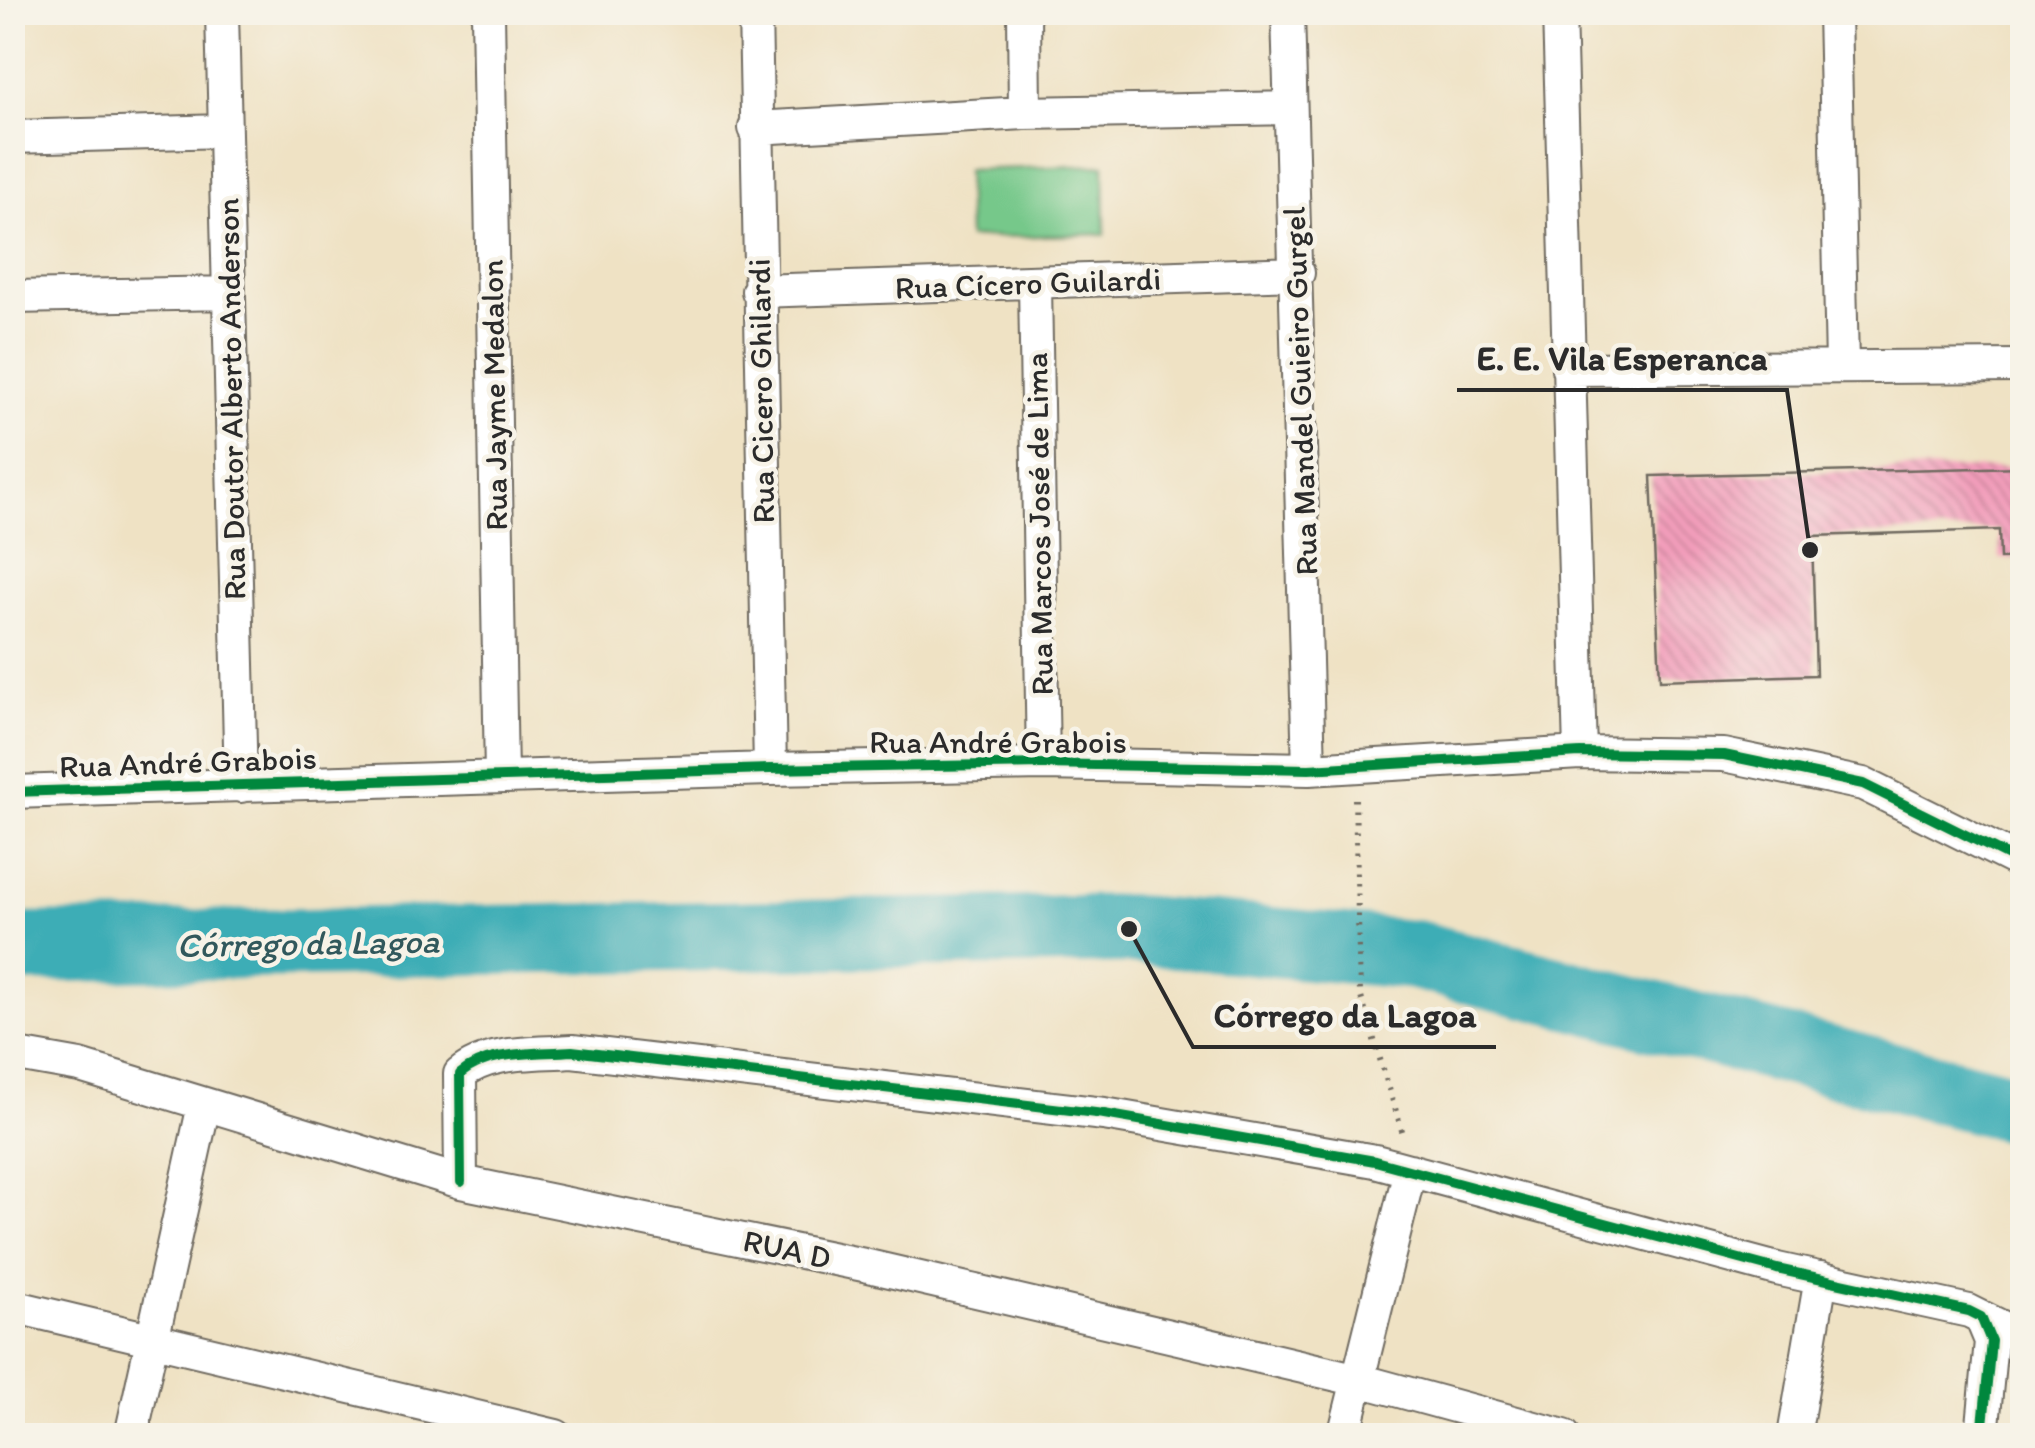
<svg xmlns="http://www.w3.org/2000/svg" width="2035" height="1448" viewBox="0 0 2035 1448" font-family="Itim,sans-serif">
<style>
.grass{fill:#76c88a;stroke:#507a5a;stroke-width:2.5}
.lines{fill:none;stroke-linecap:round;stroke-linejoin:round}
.river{stroke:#3cadb6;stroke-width:70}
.building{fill:url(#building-back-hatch)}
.street-casing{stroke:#706b61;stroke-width:36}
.path{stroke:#706b61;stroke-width:6;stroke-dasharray:2.5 8;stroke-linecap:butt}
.street{stroke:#fff;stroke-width:32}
.cycleway-casing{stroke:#f7f3e8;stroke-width:16}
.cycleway{stroke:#00873e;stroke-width:10}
.labels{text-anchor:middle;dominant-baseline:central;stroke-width:9;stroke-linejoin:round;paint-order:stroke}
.street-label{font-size:32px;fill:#2b2b2b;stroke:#f7f3e8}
.water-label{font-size:35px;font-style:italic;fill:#31585c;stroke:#f7f3e8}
.leader{fill:none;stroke:#2b2b2b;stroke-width:4}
.callout-dot{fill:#2b2b2b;stroke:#f7f3e8;stroke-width:4}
.callout-label{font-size:35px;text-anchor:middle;font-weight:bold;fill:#2b2b2b;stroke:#f7f3e8;stroke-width:9;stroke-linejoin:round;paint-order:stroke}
</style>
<defs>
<pattern id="building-back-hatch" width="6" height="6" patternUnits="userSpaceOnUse" patternTransform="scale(2.5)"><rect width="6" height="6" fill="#f39ebb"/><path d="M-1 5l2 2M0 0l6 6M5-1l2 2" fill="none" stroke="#c58198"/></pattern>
</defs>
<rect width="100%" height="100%" fill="#f7f3e8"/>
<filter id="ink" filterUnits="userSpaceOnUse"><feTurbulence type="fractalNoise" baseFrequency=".01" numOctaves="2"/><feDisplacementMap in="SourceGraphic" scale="20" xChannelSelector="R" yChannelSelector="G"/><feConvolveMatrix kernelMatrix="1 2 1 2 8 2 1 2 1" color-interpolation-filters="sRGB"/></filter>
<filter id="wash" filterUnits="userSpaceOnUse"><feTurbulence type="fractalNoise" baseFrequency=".0048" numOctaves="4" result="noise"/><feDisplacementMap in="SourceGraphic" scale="40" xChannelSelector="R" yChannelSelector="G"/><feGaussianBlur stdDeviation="2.25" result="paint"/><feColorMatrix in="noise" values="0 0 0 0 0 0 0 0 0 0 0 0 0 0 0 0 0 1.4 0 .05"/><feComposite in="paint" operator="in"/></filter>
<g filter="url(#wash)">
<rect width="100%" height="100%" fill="#efe2c4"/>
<path class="grass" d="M1104,165L1105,234L968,238L966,170Z"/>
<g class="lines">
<path class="river" d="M12,948L1129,929L1415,955L2022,1110"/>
</g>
<g id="blocks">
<path class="building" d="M2022,467V558L2000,559L1999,530L1812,536L1816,675L1660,680L1651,476Z"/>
</g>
</g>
<g filter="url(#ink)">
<use href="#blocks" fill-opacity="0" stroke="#706b61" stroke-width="2.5"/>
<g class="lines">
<defs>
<path id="street" d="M222,12L241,786
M488,12L501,777
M755,12L770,769
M1024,12L1025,113
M1288,12L1309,769
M1559,12L1580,753
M1834,12L1842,364
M755,128L1025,113L1290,108
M12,137L224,131
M1035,284L1043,764
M758,291L1298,273
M12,297L229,293
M1568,369L2022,366
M12,792L770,769L1043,764L1309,769L1580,753L1724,755L1863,784L2022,863
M12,1054L80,1066L461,1182L864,1265L1359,1380L1564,1436
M461,1182L460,1074C489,1050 535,1054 572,1051L1104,1114L1375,1161L1777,1269L1969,1311L1981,1317L1991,1341L1982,1436
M12,1306L556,1436
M1981,1317L2022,1337
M131,1436L204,1105
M1344,1436L1410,1170
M1794,1436L1821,1278"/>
</defs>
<use href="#street" class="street-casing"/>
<path class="path" d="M1355,799L1360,994L1403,1134"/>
<use href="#street" class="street"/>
<defs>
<path id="cycleway" d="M12,792L770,769L1043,764L1309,769L1580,753L1724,755L1863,784L2022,863
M461,1182L460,1074C489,1050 535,1054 572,1051L1104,1114L1375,1161L1777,1269L1969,1311L1981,1317L1991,1341L1982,1436"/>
</defs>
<use href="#cycleway" class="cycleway-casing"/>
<use href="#cycleway" class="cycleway"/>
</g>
</g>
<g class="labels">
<g class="street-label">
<text transform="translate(1028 283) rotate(-2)">Rua Cícero Guilardi</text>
<text transform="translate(761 391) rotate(-91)">Rua Cicero Ghilardi</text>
<text transform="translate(1300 391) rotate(-92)">Rua Mandel Guieiro Gurgel</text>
<text transform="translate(494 395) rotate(-91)">Rua Jayme Medalon</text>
<text transform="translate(231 399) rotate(-91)">Rua Doutor Alberto Anderson</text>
<text transform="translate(1039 524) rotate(-91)">Rua Marcos José de Lima</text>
<text x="998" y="742">Rua André Grabois</text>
<text transform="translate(188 762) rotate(-2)">Rua André Grabois</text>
<text transform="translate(787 1249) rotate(12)">RUA D</text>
</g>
<g class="water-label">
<text transform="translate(308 943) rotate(-1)">Córrego da Lagoa</text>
</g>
</g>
<path class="leader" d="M1810 550L1787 390H1457M1129 929L1193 1047H1496"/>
<g class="callout-dot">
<circle cx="1810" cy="550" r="10"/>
<circle cx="1129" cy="929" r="10"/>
</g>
<g class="callout-label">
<text x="1622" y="370">E. E. Vila Esperanca</text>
<text x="1345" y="1027">Córrego da Lagoa</text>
</g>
<rect width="2035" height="1448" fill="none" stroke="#f7f3e8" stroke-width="50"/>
</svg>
